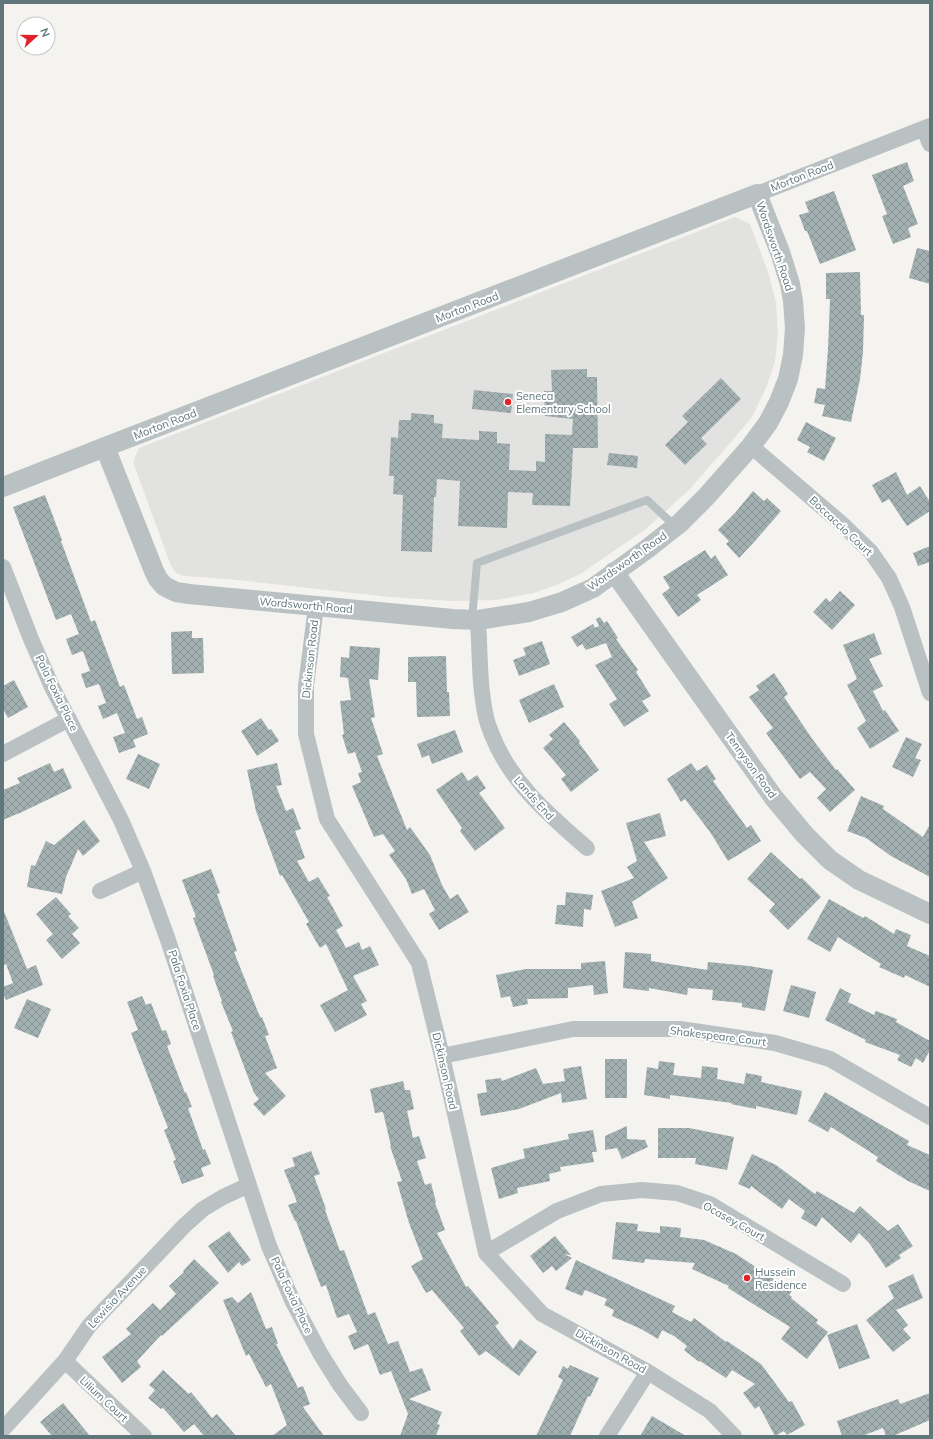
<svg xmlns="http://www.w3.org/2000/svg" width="933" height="1439" viewBox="0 0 933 1439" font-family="Mulish,sans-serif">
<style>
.built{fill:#e2e3e1}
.building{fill:url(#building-cross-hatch)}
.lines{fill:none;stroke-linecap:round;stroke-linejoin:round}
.service{stroke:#bac1c3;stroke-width:8}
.minor{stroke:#bac1c3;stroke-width:16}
.tertiary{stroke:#bac1c3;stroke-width:20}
.poi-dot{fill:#e32129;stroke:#fff;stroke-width:1.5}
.labels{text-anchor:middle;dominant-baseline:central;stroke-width:4;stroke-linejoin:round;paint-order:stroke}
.street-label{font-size:11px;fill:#5f777b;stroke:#fff}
.poi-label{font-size:11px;fill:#5f777b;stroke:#fff;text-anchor:start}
</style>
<defs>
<pattern id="building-cross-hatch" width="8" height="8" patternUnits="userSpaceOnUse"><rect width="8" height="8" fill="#a3b0b2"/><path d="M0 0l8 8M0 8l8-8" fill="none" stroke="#889496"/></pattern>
</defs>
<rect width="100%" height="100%" fill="#f4f3f0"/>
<path class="built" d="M735,217L750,224L768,272L776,302L778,334L775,362L766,388L752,417L737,435L688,491L646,529L582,573L559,584L534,593L496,600L451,601L390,597L228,579L184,576L176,573L171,566L133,462L139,448Z"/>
<path class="building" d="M907,162L914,181L903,186L918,224L908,228L911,237L893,244L882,216L887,214L872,175Z
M834,191L856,250L820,264L807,231H805L799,215L809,212L805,202Z
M917,248L930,251V284L909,278Z
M860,272L861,315H864L863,352L860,379L851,422L822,416L825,405L814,403L817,388L825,389L828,349L830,299H826V273Z
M587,369V377H597L598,448H573L570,506L532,505L533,493L508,492L507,528L458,526L460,481L437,479L436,497H434L432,552L401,551L403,495L393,494L394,476H389L391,437L398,438L399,420H411V413L434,415V423L443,424L442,438L479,440V431L497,432V443L510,444L509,470L536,471V461L545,462V434L572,435L573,419L545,416L544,391H552L551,370Z
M721,378L741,399L701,438L707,444L685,465L665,445L688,422L682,416Z
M474,390L513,394L511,413L472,409Z
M806,422L836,438L824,461L807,452L810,447L797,440Z
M609,453L638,456L637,468L607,465Z
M896,472L907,495L920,486L930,502V511L907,526L889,499L882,503L872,485Z
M753,491L764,501L767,498L781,511L755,541L739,558L726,544L729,541L718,530L735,513Z
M45,495L62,540L61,541L91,622L95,620L120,687L124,685L137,719L142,717L148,734L133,740L136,747L119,753L113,737L125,733L117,713L103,719L98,706L106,703L99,684L86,688L81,674L90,671L83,651L72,655L66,639L79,634L71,614L56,620L13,507Z
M930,546V562L918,566L913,553Z
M705,550L711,559L715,555L728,575L697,595L701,600L678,617L662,594L670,588L663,577Z
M840,591L855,605L832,630L813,612L826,598L830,602Z
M600,617L604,623L607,621L618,638L616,639L638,670L636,672L651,696L642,701L649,711L624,727L609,704L617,699L595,665L612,657L606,643L586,650L582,644L577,647L571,637L593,624L595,628L599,626L596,619Z
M192,631V638H203L204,673L172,674L171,632Z
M874,633L882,654L869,659L883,686L873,691L883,711L885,710L899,731L870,749L857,728L866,721L847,685L857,679L843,645Z
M542,641L550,664L519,676L513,660L526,655L523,648Z
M350,646L380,648L378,680L369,679L375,717L371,718L383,754L377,756L407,830L410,827L430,855L442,885L450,899L458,894L469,912L439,930L429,914L435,910L424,889L412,894L406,879L389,855L395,851L383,834L374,837L352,786L361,782L358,773L362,772L355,752L348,754L342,735L344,734L340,701L351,700L348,678L340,677L341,657L349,658Z
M446,656L447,692H449L450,716L417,717L416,682H408V657Z
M774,673L788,694L784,697L813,740L836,770L837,769L855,790L830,812L817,798L826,789L810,772L800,779L766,733L773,728L749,697L759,690L756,686Z
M14,680L28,707L8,718L3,709V686Z
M554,684L564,707L529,723L519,700Z
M261,718L269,730L271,729L279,741L257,756L241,731Z
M564,722L580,741L579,743L599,770L571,792L561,779L566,775L543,748L553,739L549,735Z
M455,730L463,752L432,764L429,755L422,758L417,744Z
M906,737L922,744L915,758L921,760L913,777L892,767Z
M138,754L160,764L149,789L126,779Z
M50,763L54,772L63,768L72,788L22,812L3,820V790L20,783L17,778Z
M277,763L282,785L276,786L286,811L293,808L301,829L295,831L305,858L297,861L309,882L318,877L330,896L327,897L343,926L336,930L346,948L359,942L362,950L370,946L379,965L353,976L367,1001L361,1004L367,1015L335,1032L320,1005L348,990L326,944L320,948L306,924L309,922L282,875L280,876L256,811L247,770Z
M691,763L697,771L707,765L716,779L713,781L747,828L751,825L761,841L728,861L710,832L685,799L681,802L667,779Z
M462,772L468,781L477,775L486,788L479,793L505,828L475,851L460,831L462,828L436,790Z
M861,796L884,806L883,809L923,837L930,824V877L891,856L866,838L847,831Z
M660,813L666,836L644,842L668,878L632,902L638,918L615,927L601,891L634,878L627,867L637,861L626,823Z
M84,820L100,841L83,856L78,849L66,877L62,894L27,887L31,865L35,866L46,841L54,845Z
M771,852L800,879L802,878L821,897L788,930L769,911L775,904L747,879Z
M211,869L220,893L217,894L237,951L234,952L258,1012L261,1018L262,1017L269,1035L265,1036L277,1068L265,1073L286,1096L264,1116L253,1104L259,1099L254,1093L231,1032L233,1031L221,1002L222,1001L213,976L214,975L193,918L196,917L182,880Z
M566,892L593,895L591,910L584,909L583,927L555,924L557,905H565Z
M56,897L71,914L68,916L79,928L72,934L80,943L62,959L46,940L53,934L36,914Z
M829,899L863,918L865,916L894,934L896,929L911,935L907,946L930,956V987L905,975L904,978L879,967L881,964L838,937L830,952L807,939Z
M3,909L27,969L36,965L43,985L6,1000L3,993V987L13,983L6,964L3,965Z
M625,952L651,954V961L707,970L708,962L749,966L773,970L765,1011L742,1007V1003L712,1000L713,990L688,988L687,995L649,988V991L623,988Z
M605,961L608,993L594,995L593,985L568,988V998L527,999L528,1004L513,1007L510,996L501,998L496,975L526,969H581V963Z
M791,985L816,992L809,1018L783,1011Z
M840,988L851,994L848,1002L874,1015L876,1011L897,1019L896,1022L930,1041V1050L923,1063L916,1058L911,1067L897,1060L900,1055L865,1042L866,1040L825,1020Z
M142,996L146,1005L151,1003L162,1031L166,1030L171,1044L167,1046L185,1093L186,1092L192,1107L188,1108L203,1150L205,1149L211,1164L201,1168L204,1176L182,1184L173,1161L176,1160L164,1130L168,1128L131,1033L138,1030L127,1002Z
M27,999L51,1009L38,1038L14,1028Z
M605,1059H627V1098H605Z
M659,1061L675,1063L673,1075L701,1078L702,1066L718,1068L717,1079L744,1084L746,1073L762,1076L761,1082L802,1091L797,1115L756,1106V1109L731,1104L732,1103L670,1095V1099L644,1095L647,1067L658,1069Z
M581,1066L587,1099L562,1103L561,1093L519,1109L481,1116L477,1094L487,1092L485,1080L501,1078L502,1081L536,1068L543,1084L565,1081L563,1069Z
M403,1081L405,1090H410L414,1109L407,1111L413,1138L419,1136L426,1158L417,1161L425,1185L431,1183L436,1202L435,1203L445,1230L437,1233L466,1287L468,1286L499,1323L495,1326L513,1349L520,1339L537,1352L519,1376L486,1351L479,1356L460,1331L464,1328L432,1290L426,1293L411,1266L423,1259L409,1223L397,1182L402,1181L390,1146H391L383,1112L375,1113L370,1089Z
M825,1092L909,1141L907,1145L930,1155V1191L908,1181L876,1161L878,1157L831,1127L828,1132L808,1121Z
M627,1126V1139L645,1140L648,1147L622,1159L617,1148L605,1150V1136Z
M658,1128H689L734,1137L727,1170L695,1164L696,1158H658Z
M593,1130L597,1152H592L594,1162L560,1167L561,1171L549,1174L550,1181L517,1188L518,1193L499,1199L491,1168L525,1158L523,1149L569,1139L568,1134Z
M311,1151L320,1174L314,1176L326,1209L325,1210L340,1251L344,1250L368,1315L375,1312L388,1344L398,1341L410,1372L422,1368L431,1390L409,1399L442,1412L437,1424L440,1425L436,1436H400L408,1414L391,1371L380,1375L368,1344L354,1350L348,1336L357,1332L349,1314L337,1318L326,1285L321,1287L296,1221H295L288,1205L297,1202L284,1170L295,1166L292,1158Z
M752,1154L776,1165L815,1194L817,1191L854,1213L860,1206L888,1231L898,1224L913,1246L899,1255L901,1258L886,1268L869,1243L859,1233L851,1243L822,1217L816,1227L801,1218L805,1211L789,1199L782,1209L751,1186L750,1189L738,1184Z
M616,1222L638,1224L637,1231L660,1233V1226L681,1228L680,1237L704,1240L736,1254L792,1291L789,1295L792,1297L791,1298L818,1320L816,1323L828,1332L807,1359L781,1339L790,1327L728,1288L729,1286L692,1269L695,1263L645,1259L644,1263L612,1259Z
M229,1231L251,1260L242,1266L239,1262L228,1273L208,1246Z
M555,1236L571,1255L564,1254L572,1258L556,1271L552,1266L543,1273L530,1256Z
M194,1259L219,1283L162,1336L161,1335L137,1361L141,1367L122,1383L102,1357L131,1334L126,1329L153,1303L160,1310L176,1294L169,1286L184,1272L183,1271Z
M576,1260L675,1306L672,1312L691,1322L694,1318L726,1342L727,1341L761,1364L789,1402L792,1401L805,1425L787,1435L784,1431L775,1436L759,1406L755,1409L743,1393L755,1384L732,1370L726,1378L700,1361L699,1362L684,1350L687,1346L674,1336L662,1330L658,1339L641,1329L612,1316L614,1310L604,1305L607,1299L585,1290L582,1296L565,1289Z
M913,1274L923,1298L896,1310L908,1325L903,1329L911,1338L893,1352L866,1320L894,1298L888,1286Z
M251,1292L266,1329L272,1327L278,1344H276L298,1388L303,1386L310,1404L303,1407L324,1436H272L287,1425L271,1384L266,1387L249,1354L246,1356L223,1300L232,1297L238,1303Z
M857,1324L870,1358L839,1369L827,1335Z
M570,1365L599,1378L590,1397L588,1396L570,1436H536L563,1380L558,1377L563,1366L568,1369Z
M163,1370L189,1394L191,1392L212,1418L217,1414L236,1436H204L194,1424L184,1432L163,1408L161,1409L148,1398L155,1390L149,1385Z
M930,1393V1420L893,1436H886L883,1428L862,1436H842L837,1421L898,1399L900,1404Z
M63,1403L90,1436H52L40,1422Z
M652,1416L686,1436H640Z"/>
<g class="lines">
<path class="service" d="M472,619L477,563L647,500L675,526"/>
<path class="minor" d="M924,129L930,144
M757,194L930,126
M751,446L842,524L871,552L889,578L902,607L930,693
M3,567L31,639L52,687L121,820L143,871L168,940L269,1246L293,1302L320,1353L340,1385L361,1413
M316,606L306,686V734L327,819L419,963L442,1056L486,1253L542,1314L648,1372L710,1411L734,1436
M478,620C480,652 479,686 486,717C487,723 490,729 492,735C511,783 549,815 587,848
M3,754L69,719
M100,891L143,871
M442,1056L573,1029H680L775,1043L830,1059L930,1117
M486,1253L557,1211L601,1194L642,1190L677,1193L710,1204L843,1284
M65,1361L144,1436
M3,1429L65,1361L89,1326L185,1225L203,1209L223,1197L249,1185
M607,1436L648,1372"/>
<path class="tertiary" d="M3,487L105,447L757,194L780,252L790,284L793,301L795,328L793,355L788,379L779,402L768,423L751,446L706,497L680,523L647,549L593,588L562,602L529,612L478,620L453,619L189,594L176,592L164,586L158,579L154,571L105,447
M614,572L774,798L805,835L830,860L859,880L930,914"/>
</g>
<g class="poi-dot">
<circle cx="508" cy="402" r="4"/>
<circle cx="747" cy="1278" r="4"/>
</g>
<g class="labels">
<g class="street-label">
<text transform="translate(802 176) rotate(-21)">Morton Road</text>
<text transform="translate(775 246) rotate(71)">Wordsworth Road</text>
<text transform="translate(467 307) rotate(-21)">Morton Road</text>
<text transform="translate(165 424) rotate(-21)">Morton Road</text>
<text transform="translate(841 526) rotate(43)">Boccaccio Court</text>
<text transform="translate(627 561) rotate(-35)">Wordsworth Road</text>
<text transform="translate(306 605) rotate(5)">Wordsworth Road</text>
<text transform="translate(310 659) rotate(-84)">Dickinson Road</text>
<text transform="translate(57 693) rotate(64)">Pala Foxia Place</text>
<text transform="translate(751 765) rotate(54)">Tennyson Road</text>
<text transform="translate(534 798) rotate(48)">Lands End</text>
<text transform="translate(185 990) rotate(72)">Pala Foxia Place</text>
<text transform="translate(718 1036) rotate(7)">Shakespeare Court</text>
<text transform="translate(445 1071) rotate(77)">Dickinson Road</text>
<text transform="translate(734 1221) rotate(29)">Ocasey Court</text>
<text transform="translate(292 1295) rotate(65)">Pala Foxia Place</text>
<text transform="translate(117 1297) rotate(-47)">Lewisia Avenue</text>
<text transform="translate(611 1351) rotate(29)">Dickinson Road</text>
<text transform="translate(104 1399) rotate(43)">Lilium Court</text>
</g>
<g class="poi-label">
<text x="516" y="396">Seneca<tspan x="516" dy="13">Elementary School</tspan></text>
<text x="755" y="1272">Hussein<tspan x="755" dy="13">Residence</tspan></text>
</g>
</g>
<rect width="933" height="1439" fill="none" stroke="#5f777b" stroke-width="8"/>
<g transform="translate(36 36) rotate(69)"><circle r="19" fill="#ffffff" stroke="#bfc9ca"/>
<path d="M0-3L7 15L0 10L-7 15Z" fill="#e32129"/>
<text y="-6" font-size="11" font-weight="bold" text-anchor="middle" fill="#5f777b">N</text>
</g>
</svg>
